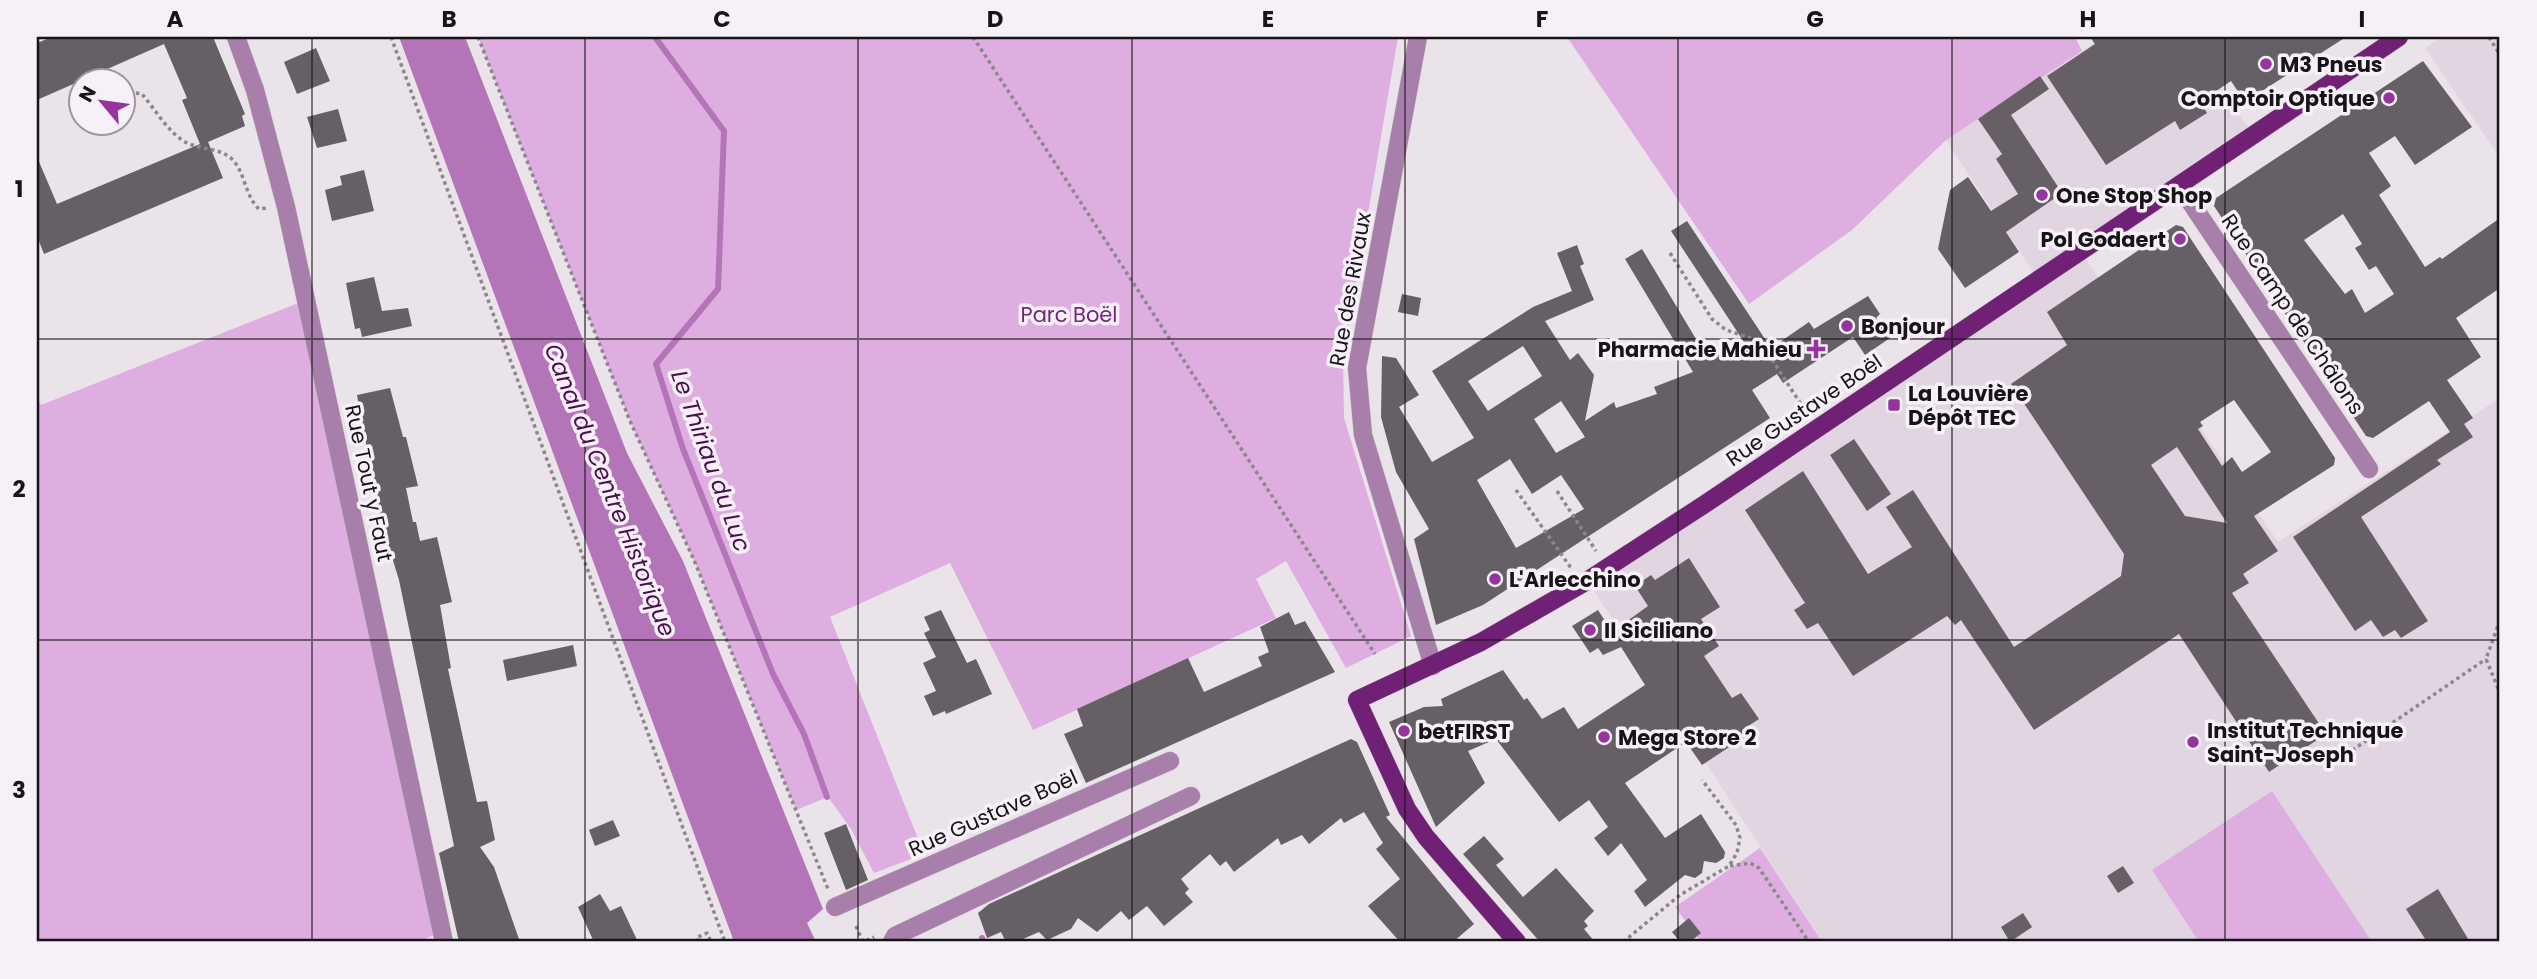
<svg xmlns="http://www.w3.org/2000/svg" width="2537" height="979" viewBox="0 0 2537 979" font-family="Poppins,sans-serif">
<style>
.built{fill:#e2d5e2}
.green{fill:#deaee1}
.water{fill:#b475b8}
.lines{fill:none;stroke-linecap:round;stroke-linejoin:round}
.stream{stroke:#b475b8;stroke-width:6}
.building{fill:#666066;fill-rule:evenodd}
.minor-casing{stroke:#c4bec4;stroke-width:19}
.major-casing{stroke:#c4bec4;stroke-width:19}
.path{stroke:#8d878d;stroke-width:3.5;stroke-dasharray:3.5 3.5;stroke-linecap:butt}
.minor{stroke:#a87eab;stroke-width:18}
.major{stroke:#702176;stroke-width:18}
.grid{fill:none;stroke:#171417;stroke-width:2;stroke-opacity:0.55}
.poi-dot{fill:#94349c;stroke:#f7f0f8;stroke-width:2.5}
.labels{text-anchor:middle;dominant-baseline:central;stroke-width:7;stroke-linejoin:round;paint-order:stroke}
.poi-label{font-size:21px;font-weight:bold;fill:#171417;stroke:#f7f0f8;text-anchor:start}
.street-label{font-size:21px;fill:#171417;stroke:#f7f0f8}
.park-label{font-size:21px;fill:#74277a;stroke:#f7f0f8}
.water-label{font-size:23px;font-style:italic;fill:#490e4e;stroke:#f7f0f8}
.neatline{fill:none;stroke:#171417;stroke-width:2.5}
.grid-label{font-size:23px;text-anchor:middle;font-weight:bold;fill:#171417}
</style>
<rect width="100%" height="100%" fill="#eae3ea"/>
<path class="built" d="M2103,37H2184L2254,135L2081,252L2278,542L2500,398V942H1822L1587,580L2038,279L1946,140Z
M2442,37H2500V158L2425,48Z"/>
<path class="green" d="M478,37H1398L1343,360L1344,418L1411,636L1346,668L1286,561L1256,579L1276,618L1033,730L950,563L830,617L924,854L874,873L851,829L828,797L796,810L694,560L630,421Z
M1567,37H2075L2082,51L1946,140L1852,230L1749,304Z
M306,300L442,931L418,942H37V397L41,405Z
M2272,791L2372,942H2199L2152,870Z
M1760,848L1822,942H1701L1675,907Z"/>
<path class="water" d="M399,37H465L627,453L683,561L823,909L807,923L816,942H746L733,939Z"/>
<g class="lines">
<path class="stream" d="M655,37L724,131L718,289L656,364L683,449L773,674L804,734L827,797
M982,938L983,942"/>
</g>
<path class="building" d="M52,37H213L245,114L242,116L245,126L208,142L223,178L44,254L37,236V157L57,204L200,144L182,100L187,98L164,44L37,100V43Z
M2090,37H2346L2245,102L2231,81L2200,102L2207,113L2180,130L2175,121L2106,165L2047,76L2095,44Z
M316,48L330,81L297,94L284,62Z
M2423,61L2472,127L2415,165L2395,136L2369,153L2391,186L2379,195L2425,267L2440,257L2442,259L2500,218V288L2456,318L2481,357L2447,380L2473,418L2464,424L2473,437L2437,460L2441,464L2361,517L2428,621L2401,638L2395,630L2383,637L2371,620L2355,631L2293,537L2450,432L2429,401L2373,438L2366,436L2214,206L2216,198ZM2343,214L2362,244L2355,248L2369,270L2376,266L2394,294L2365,313L2352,289L2345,294L2304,240Z
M2040,76L2049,89L2011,115L2062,193L2006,232L2019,252L1965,288L1938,249L1950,190L1968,177L1991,211L2018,194L1996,159L2002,154L1978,119Z
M338,109L347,141L317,148L307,117Z
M364,170L374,211L332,221L325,190L342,185L340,176Z
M1687,221L1771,348L1809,322L1814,329L1868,296L1880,314L1876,318L1890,338L1865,355L1853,337L1783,383L1777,374L1752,390L1770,418L1483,605L1436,625L1414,539L1429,529L1396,472L1381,417L1382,356L1396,358L1419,395L1399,407L1432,462L1474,438L1432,371L1533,307L1572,291L1557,253L1577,245L1584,264L1580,266L1594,300L1545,321L1570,360L1578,353L1594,375L1585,421L1614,402L1616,408L1657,394L1654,387L1693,372L1625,259L1642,249L1708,359L1744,342L1671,231ZM1523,346L1542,376L1488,411L1468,381ZM1561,401L1585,437L1556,453L1534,419ZM1510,459L1532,494L1561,475L1584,509L1516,548L1477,480Z
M2176,225L2183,227L2335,458L2334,465L2254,516L2278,551L2243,574L2249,583L2232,593L2326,734L2269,772L2179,634L2034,730L1961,620L1955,625L1947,616L1853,676L1818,623L1807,629L1794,610L1805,603L1745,510L1803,471L1868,574L1912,547L1886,507L1913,490L2014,647L2121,576L2124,554L2011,384L2067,345L2047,312ZM2234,400L2271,452L2242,472L2232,457L2222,466L2198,429L2203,426L2200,422ZM2177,447L2227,523L2185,516L2151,465Z
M374,277L382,311L408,308L412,326L362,337L360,328L355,329L346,283Z
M1402,294L1421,298L1418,316L1398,312Z
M390,388L403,437H406L418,486L406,488L413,522H416L420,541L437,537L452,602L440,605L451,668L448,669L477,802L487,801L495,840L480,847L494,867L520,942H459L439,853L454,846L399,580L380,518L357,395Z
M1854,439L1891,494L1867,511L1830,455Z
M1689,558L1720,607L1701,619L1719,646L1704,656L1732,698L1741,693L1759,719L1742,730L1746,736L1702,765L1686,742L1625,783L1665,838L1701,814L1725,852L1724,858L1716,863L1704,861L1702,873L1695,878L1685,875L1645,907L1634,891L1647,880L1621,843L1608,856L1594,838L1608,827L1589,800L1559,822L1496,739L1468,751L1485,783L1436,827L1389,722L1424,707L1443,706L1441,699L1503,670L1524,700L1527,698L1542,719L1564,707L1578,729L1645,685L1621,647L1603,655L1598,648L1590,653L1572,626L1598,610L1612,632L1648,606L1635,586L1651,575L1655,580Z
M941,610L967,663L976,659L992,694L946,714L945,711L933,716L924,696L936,691L923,663L936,657L924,633L930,630L924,617Z
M1289,612L1295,625L1305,621L1335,672L1086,783L1064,734L1083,726L1077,709L1188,658L1204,692L1262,666L1258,657L1269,652L1260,627Z
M573,645L577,666L507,681L503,660Z
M1351,739L1357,742L1390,815L1386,817L1474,924L1453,942H1400L1368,906L1400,879L1376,849L1383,843L1364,812L1344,823L1341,818L1309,844L1302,835L1281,845L1278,838L1234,872L1226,861L1220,866L1210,854L1181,879L1189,889L1185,893L1193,902L1164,926L1147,906L1129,920L1121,911L1097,932L1078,918L1071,929L1047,940L1039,932L1016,942H1006L1001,932L987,938L978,913L989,904Z
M613,820L620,836L595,846L589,830Z
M846,824L868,880L846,890L824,833Z
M1484,836L1504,859L1496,865L1523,897L1556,868L1594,911L1584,921L1588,926L1584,929L1595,942H1540L1463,854Z
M2123,866L2134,883L2118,893L2107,876Z
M2438,889L2470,942H2427L2406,909Z
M600,894L610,911L621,906L638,942H594L578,907Z
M2023,913L2032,927L2010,942L2001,927Z
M1689,918L1701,933L1690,942H1680L1672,932Z"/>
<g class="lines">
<defs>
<path id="minor" d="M236,37L255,90L286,207L444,942
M1418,37L1357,368L1363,435L1433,666
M2179,185L2369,469
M835,907L1170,761
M892,942L895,936L1191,796"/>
<path id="major" d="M1517,942L1426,837L1407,809L1357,700L1481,642L1582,584L1705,504L2399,37"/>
</defs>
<use href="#minor" class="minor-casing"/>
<use href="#major" class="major-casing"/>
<path class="path" d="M391,37L725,942
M478,37L630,421L694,560L828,889
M973,37L1375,654
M2489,37L2500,55
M122,91L142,94C154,108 167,130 182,140C198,151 219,146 233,160C245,173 245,196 259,209L267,208
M1670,253L1712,319L1726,330L1760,341L1806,412
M1516,490L1571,568
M1557,491L1596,551
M2500,620L2486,659L2500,693
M2335,762L2486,659
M1730,866L1750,863L1759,868L1809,942
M856,926L863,942L874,937
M698,942L696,938L707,933L711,942
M1623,942L1680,895L1729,866L1737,853L1740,838L1736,825L1702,780"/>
<use href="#minor" class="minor"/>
<use href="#major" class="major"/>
</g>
<path class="grid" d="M312,37V942M585,37V942M858,37V942M1132,37V942M1405,37V942M1678,37V942M1952,37V942M2225,37V942M37,339H2500M37,640H2500"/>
<g class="poi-dot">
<circle cx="2266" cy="64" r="7"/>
<circle cx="2389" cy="98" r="7"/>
<circle cx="2042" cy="195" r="7"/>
<circle cx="2180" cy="239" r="7"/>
<circle cx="1847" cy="326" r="7"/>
<path d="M1812.5 338.5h7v7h7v7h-7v7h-7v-7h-7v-7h7z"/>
<rect x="1887" y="398" width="14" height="14" rx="3.5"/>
<circle cx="1495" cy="579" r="7"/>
<circle cx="1590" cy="630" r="7"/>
<circle cx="1404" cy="731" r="7"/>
<circle cx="1604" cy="737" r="7"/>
<circle cx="2193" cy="742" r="7"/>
</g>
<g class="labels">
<g class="poi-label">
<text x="2280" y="64">M3 Pneus</text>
<text x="2375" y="98" text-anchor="end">Comptoir Optique</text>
<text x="2056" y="195">One Stop Shop</text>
<text x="2166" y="239" text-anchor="end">Pol Godaert</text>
<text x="1861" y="326">Bonjour</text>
<text x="1802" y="349" text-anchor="end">Pharmacie Mahieu</text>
<text x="1908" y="393">La Louvière<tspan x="1908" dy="24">Dépôt TEC</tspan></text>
<text x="1509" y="579">L'Arlecchino</text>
<text x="1604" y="630">Il Siciliano</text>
<text x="2207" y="730">Institut Technique<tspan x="2207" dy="24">Saint-Joseph</tspan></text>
<text x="1418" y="731">betFIRST</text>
<text x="1618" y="737">Mega Store 2</text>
</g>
<g class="street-label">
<text transform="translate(1350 289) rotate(-80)">Rue des Rivaux</text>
<text transform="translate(2293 314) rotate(56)">Rue Camp de Châlons</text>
<text transform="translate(1804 410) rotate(-34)">Rue Gustave Boël</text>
<text transform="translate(369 483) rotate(78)">Rue Tout y Faut</text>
<text transform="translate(993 813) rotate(-24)">Rue Gustave Boël</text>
</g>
<g class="park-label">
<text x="1069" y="314">Parc Boël</text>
</g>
<g class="water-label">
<text transform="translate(711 461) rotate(70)">Le Thiriau du Luc</text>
<text transform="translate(610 490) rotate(68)">Canal du Centre Historique</text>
</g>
</g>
<rect width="2537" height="979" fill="none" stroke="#f7f0f8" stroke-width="77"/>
<g transform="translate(102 102) rotate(299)"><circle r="33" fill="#f7f0f8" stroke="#9d989e" stroke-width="2"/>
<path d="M0-5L12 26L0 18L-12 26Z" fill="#94349c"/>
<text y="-10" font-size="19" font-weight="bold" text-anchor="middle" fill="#171417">N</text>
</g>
<rect x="38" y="38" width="2460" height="902" class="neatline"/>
<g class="grid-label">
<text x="175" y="27">A</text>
<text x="449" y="27">B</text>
<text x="722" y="27">C</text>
<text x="995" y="27">D</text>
<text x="1268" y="27">E</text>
<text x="1542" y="27">F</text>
<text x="1815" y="27">G</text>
<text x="2088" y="27">H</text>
<text x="2362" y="27">I</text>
<text x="19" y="197">1</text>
<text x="19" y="497">2</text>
<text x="19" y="798">3</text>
</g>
</svg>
